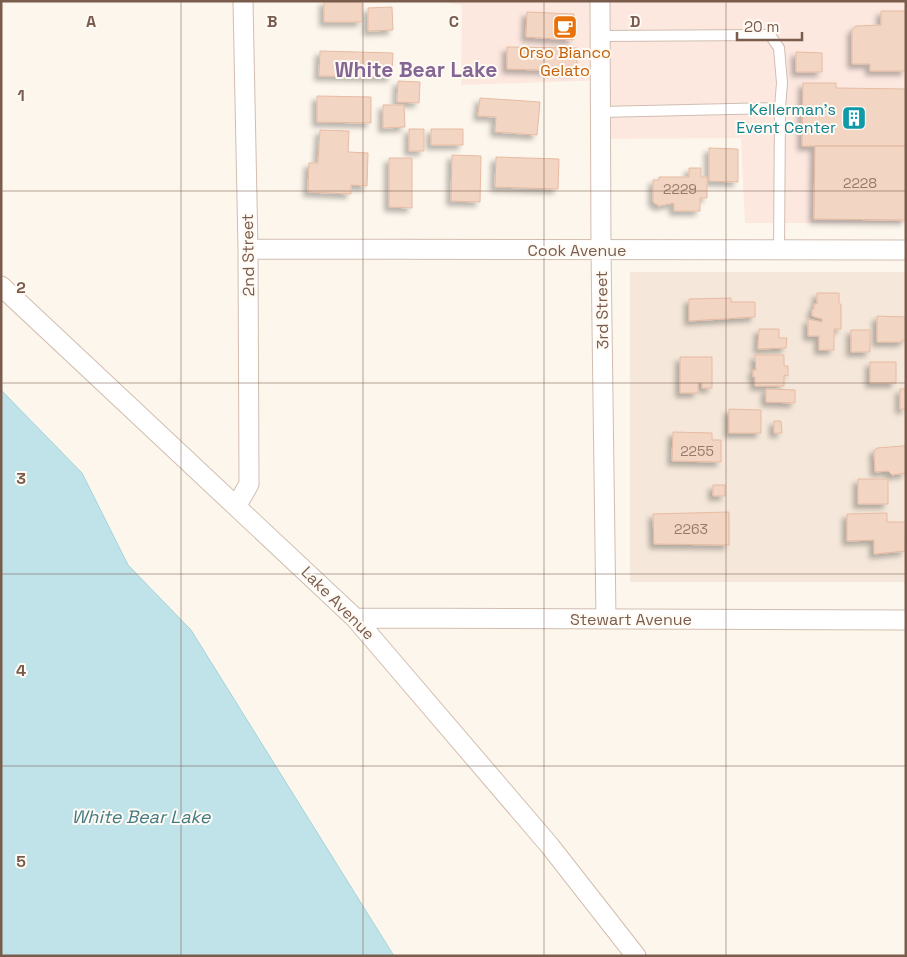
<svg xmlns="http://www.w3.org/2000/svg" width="907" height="957" viewBox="0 0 907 957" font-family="'Space Grotesk',sans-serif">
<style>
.residential{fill:#f5e8da}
.commercial{fill:#fde8e0}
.water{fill:#bfe3e8;stroke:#a5d3da}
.building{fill:#f3d5c3;stroke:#e6bba3;filter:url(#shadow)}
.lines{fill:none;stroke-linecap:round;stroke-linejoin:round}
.lane-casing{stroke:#d1beb0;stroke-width:12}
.street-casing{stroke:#d1beb0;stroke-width:21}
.lane{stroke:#fff;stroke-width:10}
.street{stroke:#fff;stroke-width:19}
.grid{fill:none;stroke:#7a5c4d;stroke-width:1;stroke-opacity:0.55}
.labels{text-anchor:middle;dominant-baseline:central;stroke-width:4;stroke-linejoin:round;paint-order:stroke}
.number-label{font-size:14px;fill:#987a6a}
.food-label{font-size:16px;fill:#c56008;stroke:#fffaf3}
.culture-label{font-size:16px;fill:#0d838f;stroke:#fffaf3;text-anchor:end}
.street-label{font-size:16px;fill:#7a5c4d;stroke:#fffaf3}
.water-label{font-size:18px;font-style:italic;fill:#437c86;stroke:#fffaf3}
.district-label{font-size:21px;font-weight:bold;fill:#846695;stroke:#fffaf3}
.grid-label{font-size:16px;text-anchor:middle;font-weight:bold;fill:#7a5c4d;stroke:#fffaf3;stroke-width:4;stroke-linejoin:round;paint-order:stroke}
</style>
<defs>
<filter id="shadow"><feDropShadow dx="-4.5" dy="4.5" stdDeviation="2.5" flood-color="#0004"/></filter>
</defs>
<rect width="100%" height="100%" fill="#fdf6ec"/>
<path class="residential" d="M630,272H906V582H630Z"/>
<path class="commercial" d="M434,1H906V223H745L741,138L610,139L606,80L461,85L462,5Z"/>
<path class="water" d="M1,390L82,473L128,565L191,630L394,956H1Z"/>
<path class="building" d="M324,1H362V22H324Z
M392,7L393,30L368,31V8Z
M881,11H906V71H870V64H852V30L856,26L881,25Z
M527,12L574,14L573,40L526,37Z
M507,47L577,48V71L507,69Z
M320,51L393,53L392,77L319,76Z
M796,52L822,53V72H796Z
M398,81L420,82L419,103L397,102Z
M803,83H836V88L906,89V146H802Z
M317,96L371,97V123L317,122Z
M480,98L540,102L537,135L495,132L496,117L478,116Z
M383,105H404L405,127L383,128Z
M409,129H424V151H409Z
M431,129H463V145H431Z
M320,130L349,131L348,152L368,153L367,186L351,185V194L308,192L309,163H318Z
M815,146H906V220L814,219Z
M709,148L738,149V182L709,181Z
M452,155L481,156L480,202L451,201Z
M496,157L559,159L558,189L495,187Z
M389,158H412V208L389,207Z
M689,168H701V177H707V198H700V211H674V203L659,206L653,202V180H659V177H689Z
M817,293H839V304H841V329H834V350H819V336H808V319L822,322V319L812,316V309H814V304H817Z
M731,298V302H755V317L689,321V299Z
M877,316L906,317V340H902V342H877Z
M759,329H779V338H787L786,348L758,349Z
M851,330H870V352H851Z
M755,355H784V366H788V376L784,375V386H755V377H753V370H756Z
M680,357H712V388H702V383H698V393H680Z
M870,362H896V383H870Z
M766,389L795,390V403L766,402Z
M900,389H906V409H900Z
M729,409L761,410V433H729Z
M774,421H781L782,433H774Z
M673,432L712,433V440H721V462L672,461Z
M906,444V473L892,475L888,471L875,472L874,451L877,448L903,446Z
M858,479H888V504H858Z
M713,485H725V496H713Z
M729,512V545L654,544L653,514Z
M887,513V522H906L905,551L874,554V540L847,541V514Z"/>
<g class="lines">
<defs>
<path id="lane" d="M600,36L770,35L779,48L782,83L780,108L600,112
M779,250L780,108"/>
<path id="street" d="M600,1L601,251L606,619
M248,249L906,250
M1,286L355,618L550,846L636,956
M237,505L249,484L248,249L243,1
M355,618L906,620"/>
</defs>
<use href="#lane" class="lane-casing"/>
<use href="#street" class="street-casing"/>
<use href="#lane" class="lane"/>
<use href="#street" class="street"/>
</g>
<path class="grid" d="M181,1V956M363,1V956M544,1V956M726,1V956M1,191H906M1,383H906M1,574H906M1,766H906"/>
<defs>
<symbol id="cafe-square" viewBox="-11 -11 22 22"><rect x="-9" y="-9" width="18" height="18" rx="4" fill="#e8710a" stroke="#fffaf3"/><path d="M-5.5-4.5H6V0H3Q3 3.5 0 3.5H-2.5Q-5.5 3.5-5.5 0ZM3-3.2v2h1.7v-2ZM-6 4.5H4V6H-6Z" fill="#fff"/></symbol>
<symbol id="building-square" viewBox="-11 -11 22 22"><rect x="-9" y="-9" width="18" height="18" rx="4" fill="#0f9aa8" stroke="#fffaf3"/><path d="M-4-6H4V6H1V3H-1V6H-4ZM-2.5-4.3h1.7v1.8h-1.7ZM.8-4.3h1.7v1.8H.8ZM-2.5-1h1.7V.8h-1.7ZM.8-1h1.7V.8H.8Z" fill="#fff"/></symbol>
</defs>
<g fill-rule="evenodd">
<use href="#cafe-square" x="551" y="13" width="28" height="28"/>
<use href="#building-square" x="840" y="104" width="28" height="28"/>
</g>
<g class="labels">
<g class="number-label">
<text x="860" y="183">2228</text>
<text x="680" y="189">2229</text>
<text x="697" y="451">2255</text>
<text x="691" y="529">2263</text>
</g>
<g class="food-label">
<text x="565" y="52">Orso Bianco<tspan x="565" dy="18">Gelato</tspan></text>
</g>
<g class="culture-label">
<text x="836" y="109">Kellerman's<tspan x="836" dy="18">Event Center</tspan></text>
</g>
<g class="street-label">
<text x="577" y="250">Cook Avenue</text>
<text transform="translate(248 255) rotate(-91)">2nd Street</text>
<text transform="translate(602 310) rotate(-91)">3rd Street</text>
<text transform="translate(338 603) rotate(45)">Lake Avenue</text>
<text x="631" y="619">Stewart Avenue</text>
</g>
<g class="water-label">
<text x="141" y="816">White Bear Lake</text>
</g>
<g class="district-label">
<text x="416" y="69">White Bear Lake</text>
</g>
</g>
<g class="grid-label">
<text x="91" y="27">A</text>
<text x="272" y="27">B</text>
<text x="454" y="27">C</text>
<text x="635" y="27">D</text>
<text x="21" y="101">1</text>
<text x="21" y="293">2</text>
<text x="21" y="484">3</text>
<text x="21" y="676">4</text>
<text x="21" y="867">5</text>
</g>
<rect width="907" height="957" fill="none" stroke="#7a5c4d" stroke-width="5"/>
<path d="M737 32v8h65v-8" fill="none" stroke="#7a5c4d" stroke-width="2.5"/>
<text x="744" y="32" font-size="15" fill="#7a5c4d" stroke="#fffaf3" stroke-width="4" paint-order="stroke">20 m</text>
</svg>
